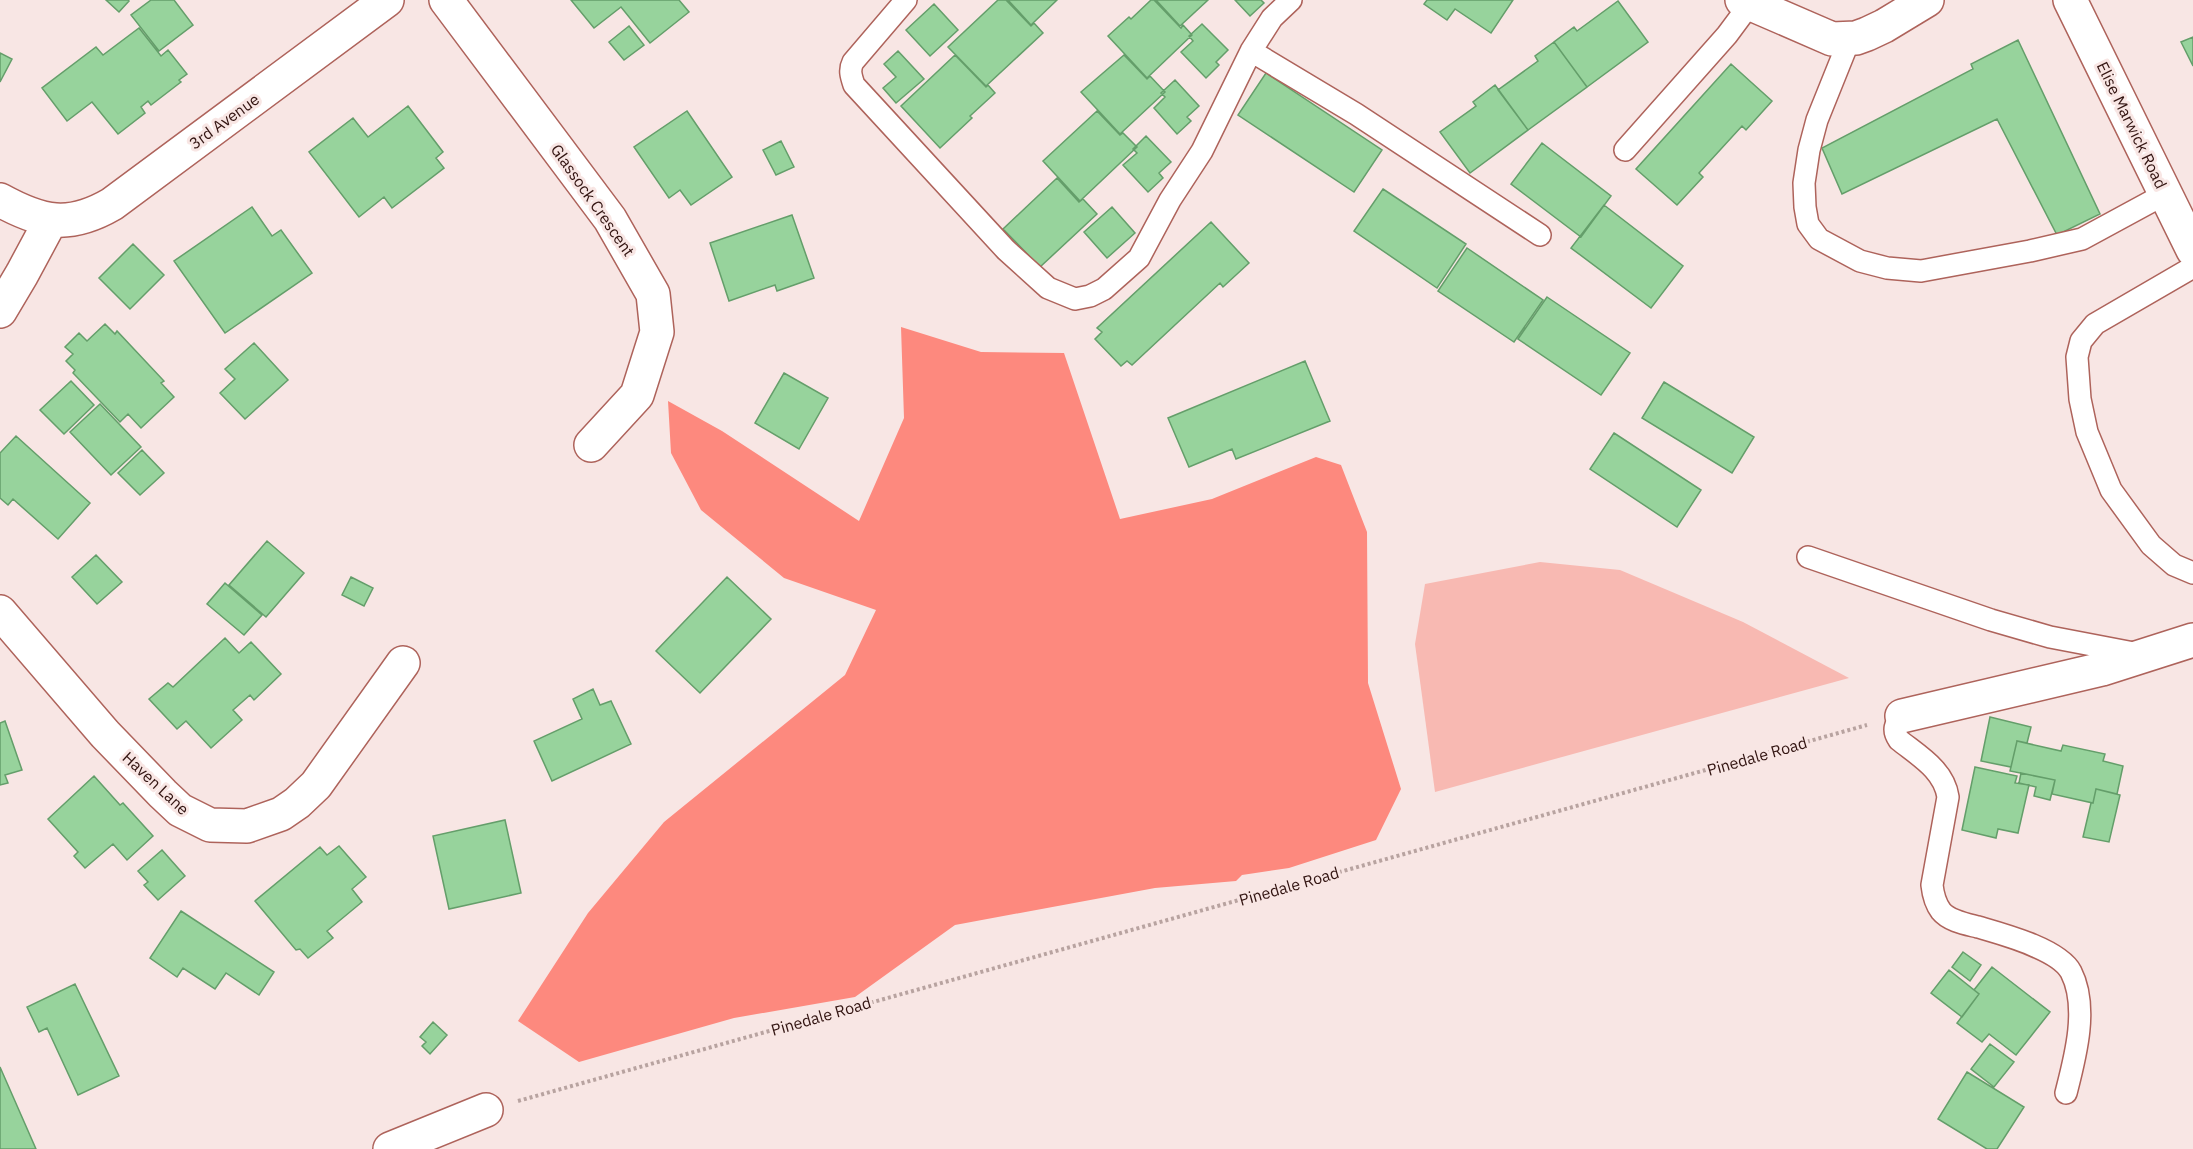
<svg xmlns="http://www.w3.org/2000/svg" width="2193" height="1149" viewBox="0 0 2193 1149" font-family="'IBM Plex Sans',sans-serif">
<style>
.green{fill:#f8b9b2}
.forest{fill:#fd897e}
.building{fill:#97d39c;stroke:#649e6a;stroke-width:1.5}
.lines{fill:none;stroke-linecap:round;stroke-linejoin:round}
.service-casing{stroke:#ae635b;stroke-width:24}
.minor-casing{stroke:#ae635b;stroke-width:36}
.path{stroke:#b8a3a0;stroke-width:4;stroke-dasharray:3 3;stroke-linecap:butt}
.service{stroke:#fff;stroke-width:21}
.minor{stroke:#fff;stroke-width:33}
.labels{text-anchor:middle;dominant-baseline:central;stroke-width:6;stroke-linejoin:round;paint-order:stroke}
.street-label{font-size:16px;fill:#321411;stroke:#f8e6e4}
</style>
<rect width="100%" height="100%" fill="#f8e6e4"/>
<path class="green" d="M1540,562L1620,570L1743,622L1849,678L1435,792L1415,644L1425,584Z"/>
<path class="forest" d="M901,327L981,352L1064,353L1120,519L1212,499L1316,457L1341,465L1367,532L1368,683L1401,789L1376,840L1289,868L1242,875L1236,881L1155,888L955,925L855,997L734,1018L579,1062L518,1021L588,913L664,822L845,675L876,610L784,578L701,510L671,453L668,401L722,431L859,521L904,418Z"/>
<path class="building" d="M106,0H128L129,1L119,12Z
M151,0H174L193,25L159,51L131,15Z
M571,0H679L689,12L650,43L621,7L594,28Z
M998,0H1006L1031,26L1034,23L1043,33L986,86L948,47Z
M1008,0H1057L1031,25Z
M1151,0H1154L1181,28L1183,25L1192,35L1147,78L1108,36L1129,17L1131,19Z
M1156,0H1208L1180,26Z
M1235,0H1261L1264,3L1250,16Z
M1427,0H1513L1491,33L1455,9L1447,20L1424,4Z
M1618,1L1648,42L1587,87L1554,42L1574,27L1577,31Z
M934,4L958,30L930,56L906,30Z
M1202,24L1228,50L1216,62L1219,65L1206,78L1181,52L1193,41L1189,36Z
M629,26L644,45L624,60L609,42Z
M139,28L161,56L168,50L187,74L179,80L181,82L151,105L148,101L141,107L145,113L118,134L92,102L67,121L42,88L96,47L103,55Z
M2193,37V66L2181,42Z
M2018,40L2100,214L2057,235L1997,119L1842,194L1822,148L1973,69L1971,64Z
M1554,42L1587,87L1528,130L1498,90L1538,61L1535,56Z
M898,51L924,79L896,103L883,88L896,77L884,64Z
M0,53L12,59L0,82Z
M955,55L986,87L988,85L995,93L970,116L972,118L940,148L901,106Z
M1124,55L1147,79L1150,76L1165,92L1120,134L1081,92Z
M1731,64L1772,101L1746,130L1742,126L1699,173L1703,177L1677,205L1636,169Z
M1266,73L1382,150L1354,192L1238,115Z
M1175,80L1199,106L1187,117L1191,121L1177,134L1154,108L1165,97L1161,93Z
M1495,85L1528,130L1470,173L1440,132L1476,106L1473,102Z
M408,106L443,152L436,158L444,168L392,208L384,197L359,217L309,152L353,118L368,137Z
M687,111L732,177L691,205L680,190L669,198L634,147Z
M1097,111L1120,135L1123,133L1137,147L1080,201L1043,161Z
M1146,136L1171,162L1159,173L1163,178L1148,192L1123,165L1137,153L1133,149Z
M781,141L794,167L776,175L763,150Z
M1542,143L1611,196L1581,237L1511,184Z
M1057,178L1079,202L1083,199L1097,214L1040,267L1003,229Z
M1383,189L1466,244L1437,288L1354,231Z
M1604,205L1683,266L1651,308L1571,248Z
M252,207L272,236L281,230L312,273L225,333L174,261Z
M1112,207L1135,233L1107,258L1084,232Z
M792,215L814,278L777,291L775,285L729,301L710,243Z
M1211,222L1249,263L1223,287L1220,283L1132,365L1127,361L1121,366L1095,339L1102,332L1097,328Z
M133,244L164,275L130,309L99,278Z
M1467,248L1543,300L1514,342L1438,291Z
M1547,297L1630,353L1601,395L1518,339Z
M105,324L115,334L117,331L164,381L161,383L174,397L141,428L128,414L120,422L73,373L75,370L66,361L73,354L65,347L79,333L87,341Z
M254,343L288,380L245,419L220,393L235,379L225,369Z
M1305,361L1330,421L1236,459L1232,449L1189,467L1168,418Z
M784,373L828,398L799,449L755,423Z
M71,381L94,405L64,434L40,410Z
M1664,382L1754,437L1732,473L1642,418Z
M100,404L141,447L111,475L70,432Z
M1614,433L1701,490L1677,527L1590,469Z
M16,436L90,503L58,539L13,499L8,505L0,498V453Z
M142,450L164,473L140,495L118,473Z
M267,541L304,573L266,617L229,585Z
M96,555L122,582L97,604L72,577Z
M351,577L373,588L364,606L342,595Z
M727,577L771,619L700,693L656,651Z
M225,583L262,615L244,635L207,604Z
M225,638L239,653L251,642L281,674L254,700L250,695L233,710L242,720L211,748L186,721L177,729L149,699L168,683L173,687Z
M593,689L600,705L611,701L631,744L552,781L534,741L582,719L573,699Z
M1990,717L2031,727L2027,743L2017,741L2011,767L1981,761Z
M5,721L22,770L5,775L8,783L0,785V723Z
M2017,741L2061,751L2063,745L2105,754L2103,761L2123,766L2117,794L2096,789L2093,803L2052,794L2055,780L2010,771Z
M1975,767L2017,776L2015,783L2029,785L2018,833L1998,829L1996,838L1962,830Z
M2021,773L2055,780L2050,800L2034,796L2036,787L2019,783Z
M94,776L120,805L123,803L153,836L127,860L113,844L85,868L74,856L78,852L48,819Z
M2096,789L2120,795L2109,842L2083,837L2091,803H2093Z
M505,820L521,893L449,909L433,836Z
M339,846L366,877L352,889L362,902L327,931L333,938L308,958L300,949L296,950L255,901L320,847L327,855Z
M162,850L185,876L158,900L144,885L148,882L138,871Z
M181,911L274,972L259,995L226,973L215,989L183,968L177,977L150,958Z
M1963,952L1981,965L1970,981L1952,967Z
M1992,967L2050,1012L2016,1055L1989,1034L1982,1042L1957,1023L1979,994L1974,990Z
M1949,970L1979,994L1962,1017L1931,993Z
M75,984L119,1076L78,1095L47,1028L39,1032L27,1007Z
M433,1022L447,1035L430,1054L422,1046L426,1042L420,1037Z
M1990,1044L2014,1062L1994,1087L1971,1069Z
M0,1067L36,1149H0Z
M1967,1072L2024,1107L1997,1149H1987L1938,1119Z"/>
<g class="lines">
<defs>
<path id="service" d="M906,0L853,62C849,70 851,76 854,85L1006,250L1048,288L1075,299L1090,296L1104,289L1139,258L1170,200L1202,151L1251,51L1272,18L1291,0
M1850,38L1817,120L1809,150L1804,183L1805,207L1808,224L1819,239L1860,261L1887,268L1921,271L2030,251L2082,239L2165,194
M1251,51L1356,114L1540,235
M1625,150L1727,35L1750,4
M2193,267L2095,324L2081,341L2077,357L2080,399L2087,432L2111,490L2151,545L2174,565L2193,573
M1808,557L1991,620L2050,637L2139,654
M1902,716C1895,724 1892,730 1899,740C1919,756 1944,770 1948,797L1932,885C1933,894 1935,903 1941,911C1949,921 1966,924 1978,927C2002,934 2059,949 2071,972C2089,1007 2075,1058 2066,1093"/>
<path id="minor" d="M446,0L610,219L653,294L657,332L637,395L591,445
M1742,0L1832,39L1856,38L1867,34L1884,26L1927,0
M2070,0L2193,250
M0,200C42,223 69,229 112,204L387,0
M0,311L22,274L51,220
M0,612L105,734L163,794L180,810L210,825L247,826L281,814L297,803L316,785L403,663
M1902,716L2102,669L2193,640
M390,1149L486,1110"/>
</defs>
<use href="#service" class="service-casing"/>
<use href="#minor" class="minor-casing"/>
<path class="path" d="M518,1101L1867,725"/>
<use href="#service" class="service"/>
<use href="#minor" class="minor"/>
</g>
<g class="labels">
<g class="street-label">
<text transform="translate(224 121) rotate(-36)">3rd Avenue</text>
<text transform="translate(2132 125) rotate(64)">Elise Marwick Road</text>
<text transform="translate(593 200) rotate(55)">Glassock Crescent</text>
<text transform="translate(1757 756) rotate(-16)">Pinedale Road</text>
<text transform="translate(156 783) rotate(43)">Haven Lane</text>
<text transform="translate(1289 886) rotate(-16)">Pinedale Road</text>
<text transform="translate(821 1016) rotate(-16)">Pinedale Road</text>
</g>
</g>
</svg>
